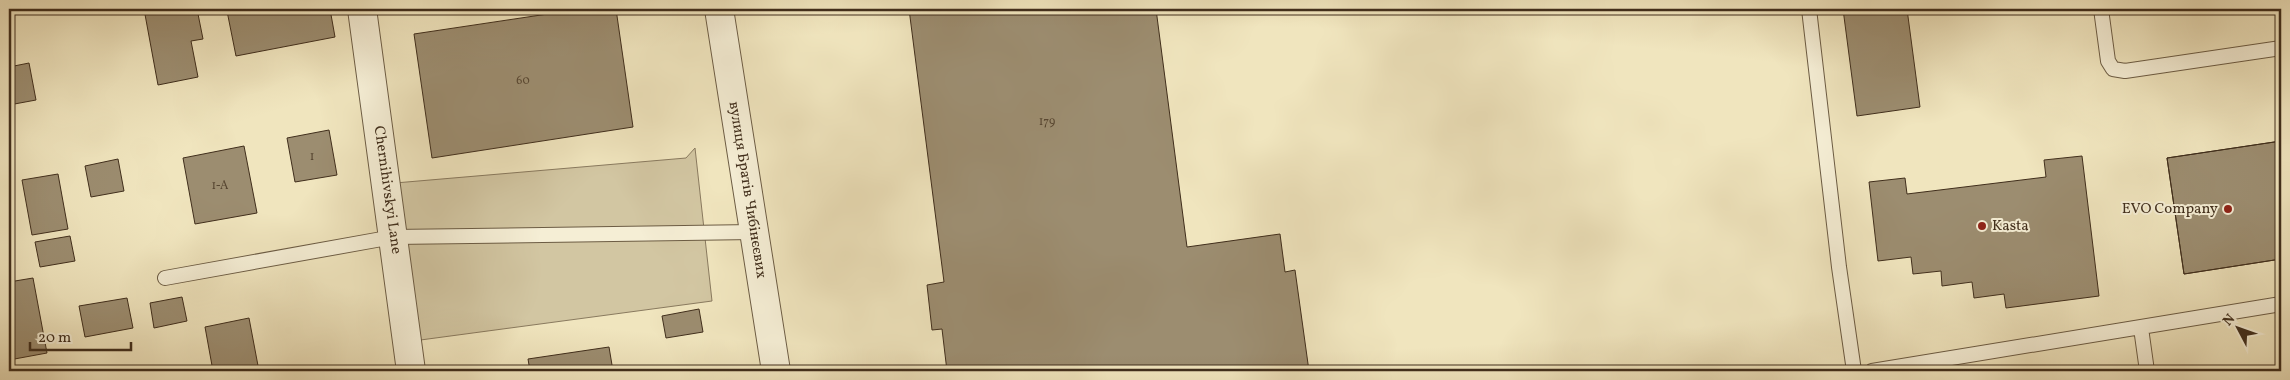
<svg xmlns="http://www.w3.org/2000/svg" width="2290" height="380" viewBox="0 0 2290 380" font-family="Vollkorn,serif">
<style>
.green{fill:#d2c6a2;stroke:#897a5f}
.building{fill:#9c8d70;stroke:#402e1c}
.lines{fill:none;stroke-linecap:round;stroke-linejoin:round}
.lane-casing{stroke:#6c5c44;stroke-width:16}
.street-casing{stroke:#6c5c44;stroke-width:30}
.lane{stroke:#f5eed5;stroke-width:14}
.street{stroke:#f5eed5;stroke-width:28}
.poi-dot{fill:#8f2418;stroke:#f5eed5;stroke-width:2}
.labels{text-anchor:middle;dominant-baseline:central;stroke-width:4;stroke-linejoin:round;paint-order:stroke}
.number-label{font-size:12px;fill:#574631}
.street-label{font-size:15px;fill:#402e1c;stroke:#f5eed5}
.poi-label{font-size:15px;fill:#402e1c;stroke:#f5eed5;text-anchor:end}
</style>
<rect width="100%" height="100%" fill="#f0e5be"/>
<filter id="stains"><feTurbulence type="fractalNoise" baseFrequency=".004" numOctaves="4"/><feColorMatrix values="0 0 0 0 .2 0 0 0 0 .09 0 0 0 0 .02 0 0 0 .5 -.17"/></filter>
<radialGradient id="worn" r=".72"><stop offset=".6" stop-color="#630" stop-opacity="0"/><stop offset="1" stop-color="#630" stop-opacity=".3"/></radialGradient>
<path class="green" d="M695,148L712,301L413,341L395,183L686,158Z"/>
<path class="building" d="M144,9H197L203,39L191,41L198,77L158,85Z
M238,9H330L335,37L236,56L227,11Z
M561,9H616L633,127L432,158L414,34L561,12Z
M909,9H1156L1187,247L1280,234L1285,272L1295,270L1309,371H947L942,329L932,330L927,285L944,282Z
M1843,9H1907L1920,107L1857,116Z
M29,63L36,100L9,105V67Z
M329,130L337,175L295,182L287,138Z
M2281,141V259L2184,274L2167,158Z
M2281,141V259L2184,274L2167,158Z
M244,146L257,213L195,224L183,158Z
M2082,156L2099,296L2006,308L2004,294L1974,298L1972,282L1942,286L1941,271L1913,274L1911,257L1878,261L1869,182L1905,178L1907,194L2046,177L2044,160Z
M118,159L124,191L91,197L85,166Z
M58,174L68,229L32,235L22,180Z
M70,236L75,261L40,267L35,242Z
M33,278L47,353L9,360V282Z
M182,297L187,321L154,328L150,303Z
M127,298L133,328L85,337L79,306Z
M699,309L703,332L666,338L662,316Z
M249,318L259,371H213L205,327Z
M609,347L613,371H530L528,359Z"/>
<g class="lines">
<defs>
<path id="lane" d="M1809,9L1839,267L1854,371
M2101,9L2108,61L2113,69L2125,71L2281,48
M165,278L393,237L754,232
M2141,328L2147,371
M1872,371L2281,304"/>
<path id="street" d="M362,9L411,371
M719,9L776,371"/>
</defs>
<use href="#lane" class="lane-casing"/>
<use href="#street" class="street-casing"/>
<use href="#lane" class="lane"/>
<use href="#street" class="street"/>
</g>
<g class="poi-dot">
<circle cx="2228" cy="209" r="5"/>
<circle cx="1982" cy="226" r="5"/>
</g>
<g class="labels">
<g class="number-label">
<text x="523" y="81">60</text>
<text x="1047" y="122">179</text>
<text x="312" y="157">1</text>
<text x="220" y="186">1-А</text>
</g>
<g class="street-label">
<text transform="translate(387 190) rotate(82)">Chernihivskyi Lane</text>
<text transform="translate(747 190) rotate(81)">вулиця Братів Чибінєєвих</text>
</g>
<g class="poi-label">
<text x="2218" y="209">EVO Company</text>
<text x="1992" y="226" text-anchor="start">Kasta</text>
</g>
</g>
<rect width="2290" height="380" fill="none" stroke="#f0e5be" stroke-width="30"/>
<rect x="10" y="10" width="2270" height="360" fill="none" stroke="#402e1c" stroke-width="2.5"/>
<rect x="15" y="15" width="2260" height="350" fill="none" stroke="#402e1c"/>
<g transform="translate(2238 328) rotate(311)" stroke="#f5eed5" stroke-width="4" paint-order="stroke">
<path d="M0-4L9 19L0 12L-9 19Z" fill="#402e1c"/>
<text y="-8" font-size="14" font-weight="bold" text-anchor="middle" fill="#402e1c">N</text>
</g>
<path d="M30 342v8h101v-8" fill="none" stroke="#402e1c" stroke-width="2.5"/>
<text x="38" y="342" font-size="15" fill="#402e1c" stroke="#f5eed5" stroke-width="4" paint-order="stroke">20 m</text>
<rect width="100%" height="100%" filter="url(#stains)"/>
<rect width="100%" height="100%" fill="url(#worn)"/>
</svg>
